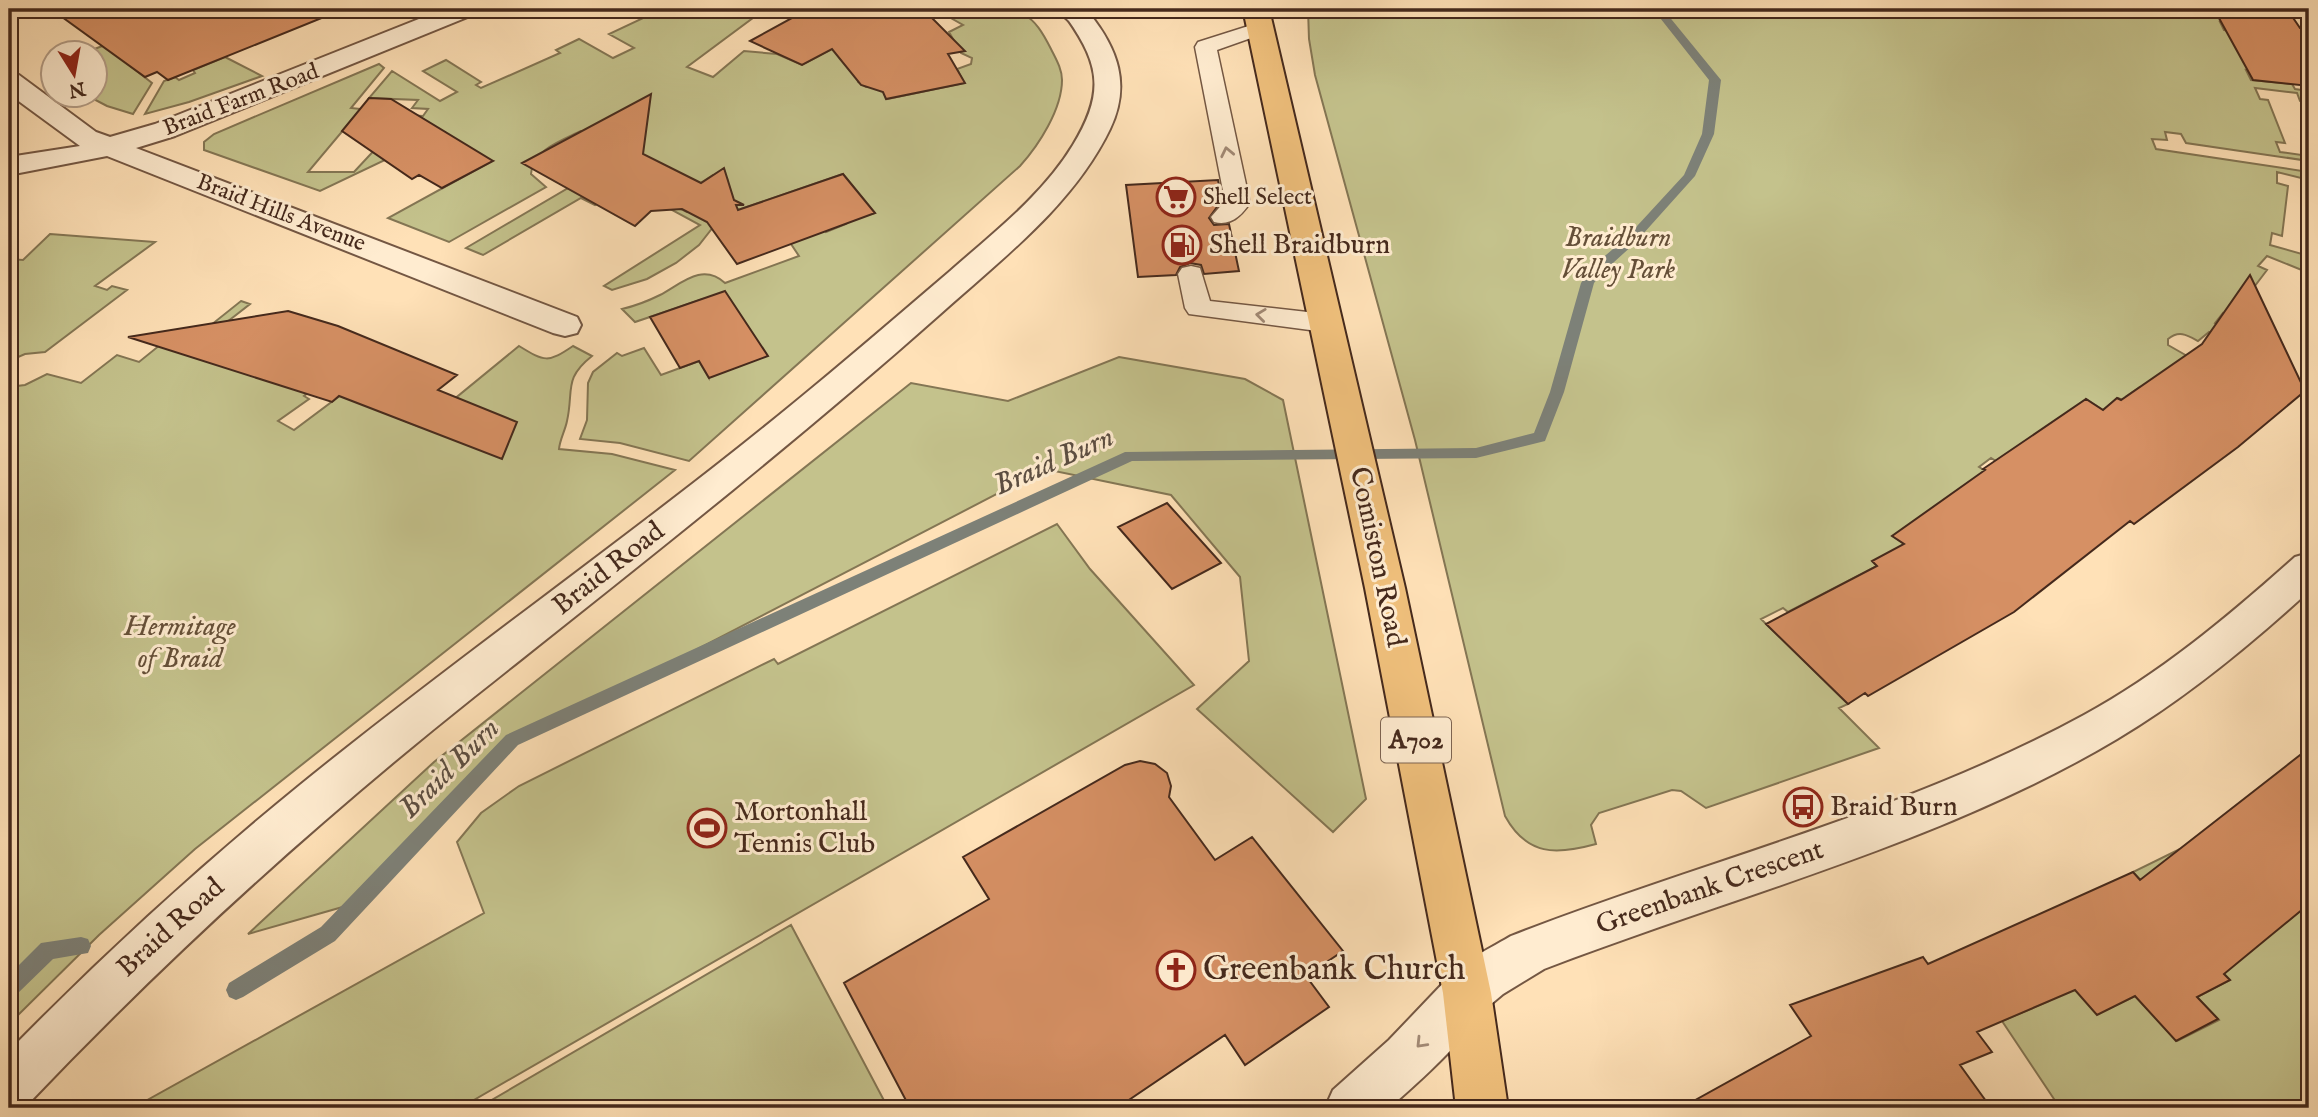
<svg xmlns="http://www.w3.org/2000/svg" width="2318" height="1117" viewBox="0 0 2318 1117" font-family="'IM FELL English',serif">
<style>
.green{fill:#c4c28c;stroke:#847654;stroke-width:2}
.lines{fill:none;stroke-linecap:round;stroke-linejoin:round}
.stream{fill:#7d8178;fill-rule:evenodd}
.building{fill:#d69064;stroke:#45291c;stroke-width:2}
.service-casing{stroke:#745743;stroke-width:3}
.minor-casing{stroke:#745743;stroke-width:4}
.tertiary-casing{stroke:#745743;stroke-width:4}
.primary-casing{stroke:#45291c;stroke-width:4}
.service{fill:#ffecd0;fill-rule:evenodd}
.minor{fill:#ffecd0;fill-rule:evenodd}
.tertiary{fill:#ffecd0;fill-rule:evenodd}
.primary{fill:#f0c07c;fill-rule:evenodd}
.oneway{stroke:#a28a76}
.labels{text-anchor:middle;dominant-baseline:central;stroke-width:6;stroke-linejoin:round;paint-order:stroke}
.far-street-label{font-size:23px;fill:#45291c;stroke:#ffecd0}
.far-poi-label{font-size:23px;fill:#45291c;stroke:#ffecd0;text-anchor:start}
.shield{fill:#ffecd0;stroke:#7d6452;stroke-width:2}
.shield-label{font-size:26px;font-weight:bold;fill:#45291c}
.park-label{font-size:28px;font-style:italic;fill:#654f38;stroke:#ffecd0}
.poi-label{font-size:28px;fill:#45291c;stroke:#ffecd0;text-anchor:start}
.street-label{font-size:28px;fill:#45291c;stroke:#ffecd0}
.water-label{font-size:30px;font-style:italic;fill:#5c4e42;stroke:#ffecd0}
.near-poi-label{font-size:33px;fill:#45291c;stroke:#ffecd0;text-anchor:start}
</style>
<rect width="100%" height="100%" fill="#ffe1b7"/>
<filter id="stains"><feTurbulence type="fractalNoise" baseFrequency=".00286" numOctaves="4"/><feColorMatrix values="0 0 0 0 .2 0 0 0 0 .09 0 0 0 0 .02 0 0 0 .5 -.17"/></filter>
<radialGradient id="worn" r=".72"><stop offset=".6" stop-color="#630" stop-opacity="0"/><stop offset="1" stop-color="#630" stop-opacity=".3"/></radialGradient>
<path class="green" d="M103,9H215L128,64L152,83L133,114L107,106L86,95L94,94L95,68L101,66L95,57L94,52L89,51L148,29L71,19Z
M647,9H765L687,67L713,77L744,51L777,54L802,65L828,51L872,9H906L851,41L858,82L866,87L880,86L887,99L964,83L957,69L971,64L972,58L961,53L949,32L963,25L949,17C961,9 969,9 984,9C1023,9 1033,13 1051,49C1056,59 1062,69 1062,80C1062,109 1039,145 1020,166L689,461L620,443L580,439L587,420L588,383L593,372L617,353L622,356L644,348L661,375L699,361L709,378L717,321L703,299L635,322L622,309C635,306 648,301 660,295C681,284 702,262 725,283L799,256L789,241L823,229L826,232L846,224L845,221L875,213L843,174L741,209L714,226L699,245L676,263L647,279L612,290L604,286L700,225L672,210L677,207L687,212L728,183L727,178L713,175L699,184L663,165L595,205L581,198L483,255L466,248L568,188L591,136L581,131C563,140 532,150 531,174L546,187L449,242L388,218L492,161L391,157L320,191L204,150V142L214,134L379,64L384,68L351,108L361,109L308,172H354L407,115L423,116L428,109L412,108L418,100L369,98L392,71L440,101L457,92L423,71L446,60L481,82L476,85L481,88L560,53L556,50L579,39L613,58L634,48L609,34L654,13Z
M1308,9H2211L2215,16L2250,20L2255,25L2220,22L2224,30L2233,31L2254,71L2246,70L2251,80L2292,84L2295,89L2309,91V103L2300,101L2297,93L2255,88L2260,99L2268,100L2285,143L2276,142L2280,152L2309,156V161L2186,143L2181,134L2165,132L2167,140L2152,139L2156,149L2309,172V180L2277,172V183L2288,186L2282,236L2272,233L2270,245L2309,256V273L2267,256L2258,266L2267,270L2232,316L2223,313L2215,323L2263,345L2256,357L2209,332L2198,341C2187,335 2179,330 2168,339V345L2189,357L2146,390L2140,387L2127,396L2175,424L2118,398L2103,410L2086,399L2060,502L1991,458L1979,467L1997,478L1893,536L1975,595L1872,561L1877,566L1788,612L1783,608L1761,619L1848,704L1839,708L1879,748L1706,808L1681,791L1672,790L1599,813L1591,825L1596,844C1556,855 1527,856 1505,816L1415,440L1315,75L1309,39Z
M225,57L262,76L189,102L145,114L164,81L175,77L179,80L195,73L193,70Z
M50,234L155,242L95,286L107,290L112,286L127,290L45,352L25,354L9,361V259L23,260Z
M241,301L250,304L218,329L365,348L304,396L309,399L278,421L294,430L341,395L420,427L519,346C545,362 548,363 573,346L592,356C563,379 574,390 567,421C565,431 560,439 559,449L612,454L675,470L195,849L99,935L9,1024V387L25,385L47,374L81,383L117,355L139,362L176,332L196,337Z
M1119,357L1245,379L1283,400L1366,799L1333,832L1197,709L1249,661L1240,577L1171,495L1045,469L516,743L346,906L248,934L434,762L911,383L1008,401Z
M1057,524L1090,569L1194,685L460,1108H133L484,913L457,842L481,813L519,786L774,659L778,664Z
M2180,849L2277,930L2306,906L2309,909V1108H2060L2002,1021L2049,1001L2021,927L2097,1014L2135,996L2177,1041L2219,1020L2197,997L2230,980L2210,959L2213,957L2133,872Z
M791,925L888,1108H478Z"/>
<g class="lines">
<path class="stream" d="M1653,9H1663L1721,80L1714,134L1695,176L1634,244L1603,272L1594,283L1564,392L1545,441L1476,458L1132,461L518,745L335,941L243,997L236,1000L229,997L226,990L229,983L321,927L506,735L1125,452L1476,448L1534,433L1550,392L1581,283L1593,266L1626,238L1684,175L1702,134L1709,80Z
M81,937L88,939L91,946L88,953L53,959L16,995L9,998V975L41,943Z"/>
</g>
<path class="building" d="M51,9H338L339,11L168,80L157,72L145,77Z
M800,9H923L965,51L948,54L965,83L886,99L883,92L861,85L832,49L802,65L750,41L803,12Z
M2214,9H2287L2300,28H2309V86L2253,80Z
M651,94L643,154L701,183L724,168L734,200L744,205H736L738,210L843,174L875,213L737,264L707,222L682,209L651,211L635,226L522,163Z
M369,98L391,99L493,161L442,188L419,175L412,179L342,131Z
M1218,180L1222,200L1209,218L1214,225L1229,224L1239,271L1204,274L1201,265L1190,263L1180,267L1176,275L1138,277L1126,185Z
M2250,275L2305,391L2238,447L2134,524L2130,521L2014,612L1868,696L1865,693L1848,704L1766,624L1877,566L1872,561L1904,544L1892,536L1985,470L1983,469L2086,399L2103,410L2117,398L2121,400L2202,344Z
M725,291L768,356L709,378L699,361L680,368L650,317Z
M288,311L338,326L457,375L438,390L517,422L502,459L339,396L332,402L128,337Z
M1167,503L1221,563L1172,589L1118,527Z
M2309,748V904L2224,974L2230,980L2197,997L2218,1019L2176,1041L2135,996L2097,1015L2075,990L1977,1032L1992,1052L1960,1065L1991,1108H1681L1811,1036L1790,1005L1923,957L1928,964L2133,872L2140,880Z
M1140,761L1155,764L1167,773L1171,786L1169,797L1215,860L1252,837L1343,951L1306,976L1329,1007L1245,1065L1225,1035L1117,1108H910L844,983L989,899L963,857L1125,765Z"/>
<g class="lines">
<defs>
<path id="service" d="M1261,22L1268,24L1272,28L1268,32L1217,50L1250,203C1241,216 1231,226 1214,222L1211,217L1225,201L1195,47L1198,42Z
M1191,266L1200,268L1210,301L1325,314L1334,317L1338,323L1334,329L1325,332L1189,314L1185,308L1178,274L1182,268Z"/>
<path id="minor" d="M444,9H479L475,14L175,136L136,148L577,317L581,325L577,333L565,336L553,333L107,156L9,175V157L80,146L9,94V73L19,75L96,132L110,137L155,124Z
M1080,10L1089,13C1118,49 1131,85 1110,129C1073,206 999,261 938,316C788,449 631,572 475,696C314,824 169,956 27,1105L9,1108V1051C101,957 198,868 300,785C460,655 630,537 789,407C843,363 896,317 949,272C993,233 1042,196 1073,145C1104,94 1101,66 1067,18L1071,13Z
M1467,969L1484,976L1491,993C1475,1033 1422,1079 1389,1108H1325L1333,1090L1389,1040L1450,976Z"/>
<path id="tertiary" d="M1058,9H1085L1093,18L1089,23C1074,27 1067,21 1058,9Z
M2309,553V591C2249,646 2187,697 2117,739C1943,843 1733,896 1544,969L1503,994L1484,1010L1467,1017L1450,1010L1443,993C1455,963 1484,952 1511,936C1701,861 1903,814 2084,715C2161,673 2229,616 2295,557Z"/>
<path id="primary" d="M1243,9H1269L1405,588L1491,993L1508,1108H1456L1443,993L1365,588Z"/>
</defs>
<use href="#service" class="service-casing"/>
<use href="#minor" class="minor-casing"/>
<use href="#tertiary" class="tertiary-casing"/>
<use href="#primary" class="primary-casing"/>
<use href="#service" class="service"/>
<use href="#minor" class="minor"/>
<use href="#tertiary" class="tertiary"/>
<use href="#primary" class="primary"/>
</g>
<defs><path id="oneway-chevron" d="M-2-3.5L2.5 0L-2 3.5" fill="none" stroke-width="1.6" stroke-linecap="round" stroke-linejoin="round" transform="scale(1.75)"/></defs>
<g class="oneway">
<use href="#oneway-chevron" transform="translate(1227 152) rotate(-102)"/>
<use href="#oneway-chevron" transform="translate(1261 315) rotate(-173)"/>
<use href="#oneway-chevron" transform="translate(1421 1043) rotate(134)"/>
</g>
<defs>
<symbol id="supermarket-ring" viewBox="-11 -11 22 22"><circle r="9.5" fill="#ffecd0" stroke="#8f2418" stroke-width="1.5"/><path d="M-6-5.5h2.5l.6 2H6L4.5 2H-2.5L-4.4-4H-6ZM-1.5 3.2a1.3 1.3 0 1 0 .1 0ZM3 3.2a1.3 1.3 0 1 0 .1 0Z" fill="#8f2418"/></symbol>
<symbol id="fuel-ring" viewBox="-11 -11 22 22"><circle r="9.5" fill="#ffecd0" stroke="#8f2418" stroke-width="1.5"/><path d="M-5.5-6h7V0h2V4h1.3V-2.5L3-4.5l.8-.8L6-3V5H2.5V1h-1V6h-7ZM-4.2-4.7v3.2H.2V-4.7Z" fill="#8f2418"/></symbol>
<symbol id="bus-ring" viewBox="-11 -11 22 22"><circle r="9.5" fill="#ffecd0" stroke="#8f2418" stroke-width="1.5"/><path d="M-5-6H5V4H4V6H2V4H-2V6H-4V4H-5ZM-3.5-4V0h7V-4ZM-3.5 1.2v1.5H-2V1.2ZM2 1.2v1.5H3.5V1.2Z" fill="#8f2418"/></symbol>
<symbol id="stadium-ring" viewBox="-11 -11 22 22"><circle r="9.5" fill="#ffecd0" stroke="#8f2418" stroke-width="1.5"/><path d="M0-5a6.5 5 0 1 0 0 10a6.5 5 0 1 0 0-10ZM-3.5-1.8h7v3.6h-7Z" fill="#8f2418"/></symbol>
<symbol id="church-ring" viewBox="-11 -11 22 22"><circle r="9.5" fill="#ffecd0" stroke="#8f2418" stroke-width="1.5"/><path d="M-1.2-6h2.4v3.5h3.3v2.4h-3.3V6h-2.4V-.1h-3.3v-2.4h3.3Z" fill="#8f2418"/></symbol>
</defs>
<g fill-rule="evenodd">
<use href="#supermarket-ring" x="1154" y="175" width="44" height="44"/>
<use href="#fuel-ring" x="1160" y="223" width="44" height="44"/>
<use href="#bus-ring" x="1781" y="785" width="44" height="44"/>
<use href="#stadium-ring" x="685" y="806" width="44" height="44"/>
<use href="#church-ring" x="1154" y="948" width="44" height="44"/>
</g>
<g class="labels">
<g class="far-street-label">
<text transform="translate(241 100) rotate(-21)">Braid Farm Road</text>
<text transform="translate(281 213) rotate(21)">Braid Hills Avenue</text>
</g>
<g class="far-poi-label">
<text x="1203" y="197">Shell Select</text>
</g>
<rect class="shield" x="1381" y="717.5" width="70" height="45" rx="5"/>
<g class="shield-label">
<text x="1416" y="740">A702</text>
</g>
<g class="park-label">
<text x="1618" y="238">Braidburn<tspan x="1618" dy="32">Valley Park</tspan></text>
<text x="180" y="627">Hermitage<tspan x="180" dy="32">of Braid</tspan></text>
</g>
<g class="poi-label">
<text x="1209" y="245">Shell Braidburn</text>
<text x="1830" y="807">Braid Burn</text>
<text x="734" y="812">Mortonhall<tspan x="734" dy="32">Tennis Club</tspan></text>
</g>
<g class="street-label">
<text transform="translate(1377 557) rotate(78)">Comiston Road</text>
<text transform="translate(609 569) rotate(-38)">Braid Road</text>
<text transform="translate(1710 888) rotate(-19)">Greenbank Crescent</text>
<text transform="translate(171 928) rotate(-42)">Braid Road</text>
</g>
<g class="water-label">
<text transform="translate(1054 462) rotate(-24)">Braid Burn</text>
<text transform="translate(450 769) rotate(-45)">Braid Burn</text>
</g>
<g class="near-poi-label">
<text x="1203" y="970">Greenbank Church</text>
</g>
</g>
<rect width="2318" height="1117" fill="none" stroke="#ffe1b7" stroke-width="35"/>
<rect x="10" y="10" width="2297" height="1096" fill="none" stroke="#45291c" stroke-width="3.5"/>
<rect x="18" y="18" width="2283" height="1082" fill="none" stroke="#45291c" stroke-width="2"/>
<g transform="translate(74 74) rotate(169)"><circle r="33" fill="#ffecd0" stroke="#b59e88" stroke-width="2"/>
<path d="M0-5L12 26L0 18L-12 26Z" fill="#8f2418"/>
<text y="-10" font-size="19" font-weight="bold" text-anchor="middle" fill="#45291c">N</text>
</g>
<rect width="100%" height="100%" filter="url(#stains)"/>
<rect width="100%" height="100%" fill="url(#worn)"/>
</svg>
